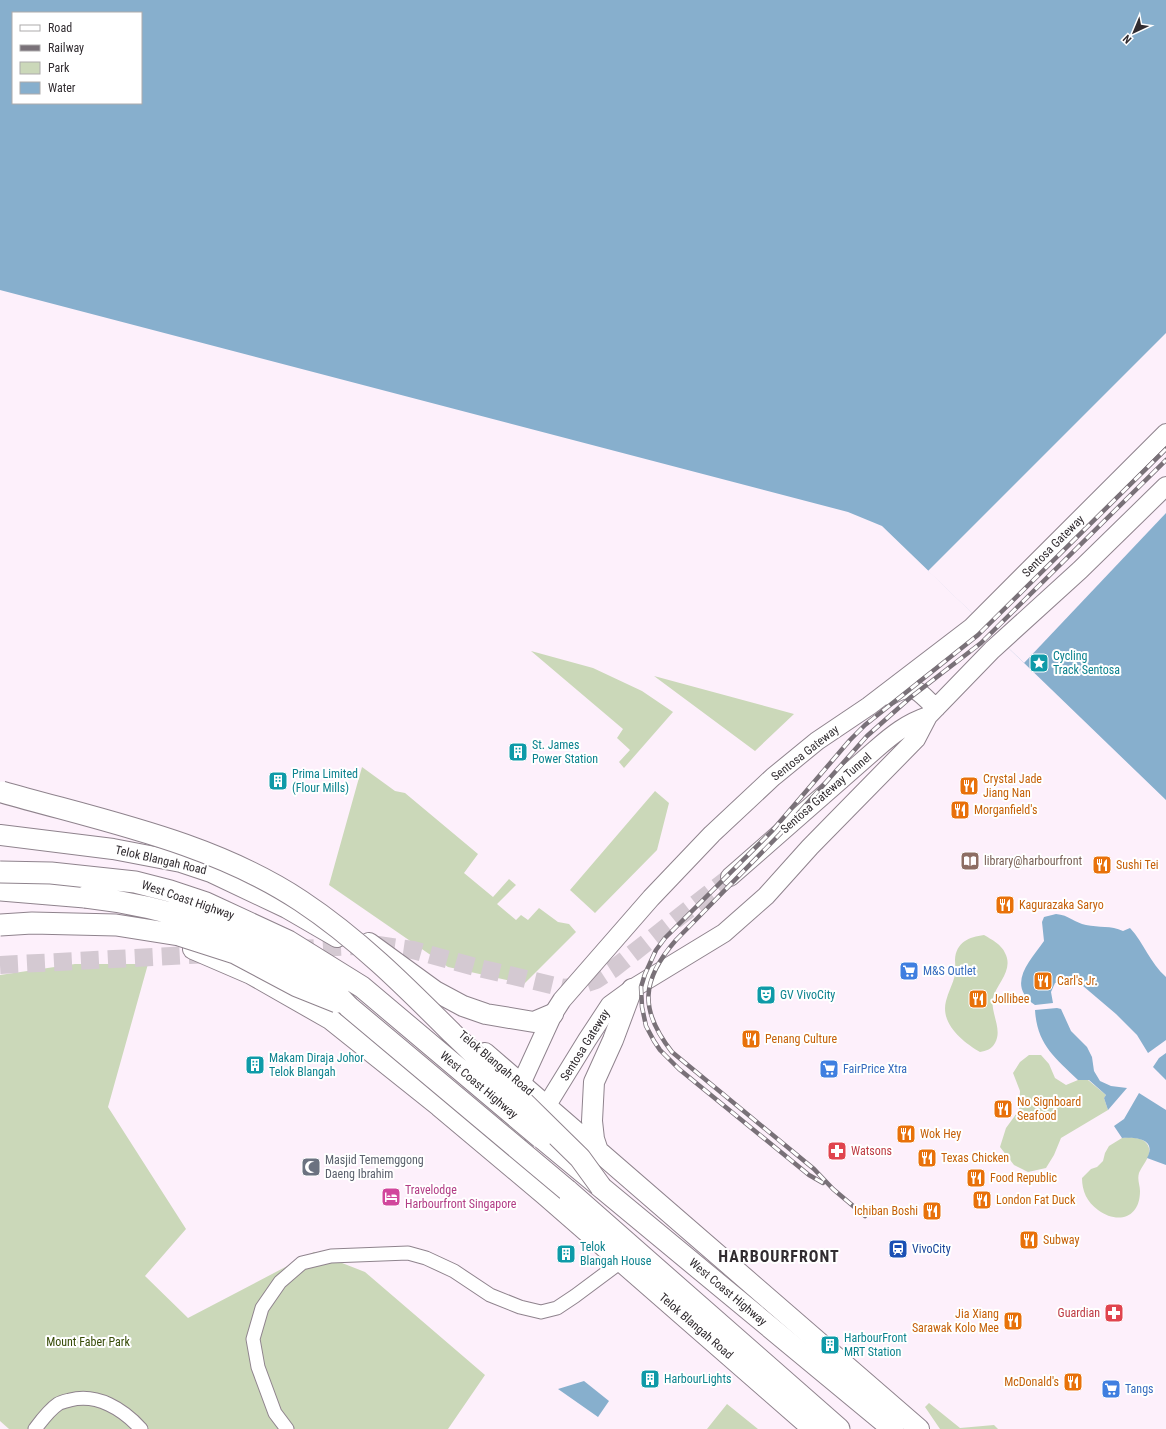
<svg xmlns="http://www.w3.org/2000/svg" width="1166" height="1429" viewBox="0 0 1166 1429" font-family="'Roboto Condensed',sans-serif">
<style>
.green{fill:#cbd8b9}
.water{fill:#87afcd;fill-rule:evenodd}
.pier{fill:#fdf0fb}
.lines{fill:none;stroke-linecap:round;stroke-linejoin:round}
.secondary-tunnel{stroke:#d4c9d2;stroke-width:18;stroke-dasharray:18 9;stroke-linecap:butt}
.minor-casing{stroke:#8f838d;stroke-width:15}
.secondary-casing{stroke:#8f838d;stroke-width:20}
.primary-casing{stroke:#8f838d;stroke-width:22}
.trunk-casing{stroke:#8f838d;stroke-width:23}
.minor{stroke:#fff;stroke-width:13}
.secondary{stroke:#fff;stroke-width:18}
.primary{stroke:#fff;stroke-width:20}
.trunk{stroke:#fff;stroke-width:21}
.rail-casing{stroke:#797178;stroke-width:4.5}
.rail{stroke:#fff;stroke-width:3;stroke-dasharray:9;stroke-linecap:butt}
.trunk-bridge-casing{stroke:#8f838d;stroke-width:23;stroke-linecap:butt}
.trunk-bridge{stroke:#fff;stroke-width:21}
.labels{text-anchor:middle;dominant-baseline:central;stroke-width:4;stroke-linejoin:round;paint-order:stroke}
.street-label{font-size:12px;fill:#312c30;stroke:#fff}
.culture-label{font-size:12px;fill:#0d838f;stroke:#fff;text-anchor:start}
.food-label{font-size:12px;fill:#c56008;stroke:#fff;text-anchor:start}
.education-label{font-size:12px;fill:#785e54;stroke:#fff;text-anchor:start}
.shop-label{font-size:12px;fill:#366cbe;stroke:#fff;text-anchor:start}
.health-label{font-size:12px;fill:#be3a42;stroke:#fff;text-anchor:start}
.worship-label{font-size:12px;fill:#5b616d;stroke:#fff;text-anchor:start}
.hotel-label{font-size:12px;fill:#b23c85;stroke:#fff;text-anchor:start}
.transit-label{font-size:12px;fill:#164399;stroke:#fff;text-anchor:start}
.park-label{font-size:12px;fill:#364a06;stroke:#fff}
.district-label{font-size:16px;font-weight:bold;letter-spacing:1px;fill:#312c30;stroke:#fff}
</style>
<rect width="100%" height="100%" fill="#fdf0fb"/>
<path class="green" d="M531,651L593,668L642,691L673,712L624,768L619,762L630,750L617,738L623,729Z
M654,676L794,714L755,751Z
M362,767L395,791L405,793L478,854L464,873L493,897L509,879L516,885L497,904L516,920L521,915L528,920L539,908L558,922L569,924L576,932L524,984L448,967L329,885Z
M655,791L669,803L657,850L595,913L570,890Z
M984,935C991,939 1002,945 1005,953C1014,970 997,983 993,998C990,1013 1003,1029 995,1043C992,1049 986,1051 980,1052C963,1042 940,1024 946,1001C948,992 953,984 955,975C956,970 955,965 955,960C956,942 969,937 984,935Z
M75,964H148L108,1107L186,1229L145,1276L188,1318L314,1252L365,1272L485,1375L448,1429H9L0,1421V975Z
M1029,1055H1041L1049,1064L1055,1078L1066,1085L1078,1080H1088L1106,1095L1104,1098L1108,1110L1061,1138L1054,1155L1046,1168L1028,1172L1014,1165L1000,1147L1006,1128L1019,1110L1020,1091L1013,1073L1020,1062Z
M1129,1137C1137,1138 1147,1139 1149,1148C1151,1157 1142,1165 1139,1173C1137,1180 1140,1185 1140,1191C1140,1219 1117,1224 1098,1210C1087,1202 1082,1191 1082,1178L1091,1169L1097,1167L1103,1161L1105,1153L1109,1146L1122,1138Z
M929,1403L960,1428L994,1425L998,1429H940L925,1407Z
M727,1404L758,1429H707Z"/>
<path class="water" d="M0,0H1166V800L882,526L848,512L0,290ZM13,13H141V103H13Z
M1056,914C1069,915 1075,923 1086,925C1099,928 1111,925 1123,931L1130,928C1144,943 1150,963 1166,977V1040L1148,1053L1137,1035L1116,1014L1076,980L1065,978L1055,983L1051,992L1053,1003L1035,1005C1006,985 1029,962 1044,941L1042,922L1044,917Z
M1057,1008L1061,1009L1071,1031L1087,1047L1092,1057L1094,1071L1100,1081L1111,1086L1127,1088L1108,1110L1104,1098L1106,1095L1089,1080H1078C1054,1057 1037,1044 1035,1010Z
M1166,1053V1080L1153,1067L1159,1058Z
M1139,1093L1166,1110V1165L1147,1158C1157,1139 1136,1137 1122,1138L1114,1126L1124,1119Z
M584,1381L609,1401L598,1417L558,1389Z"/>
<path class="pier" d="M1166,333V513L1024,663L928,571Z"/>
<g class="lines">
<path class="secondary-tunnel" d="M296,949L378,945L413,950L475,967L564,988L579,986L596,980L613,969L730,877
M0,965L210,954"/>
<defs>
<path id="minor" d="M35,1429C41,1421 49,1410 58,1404C61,1402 66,1401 70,1400C97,1393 123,1409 141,1429
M287,1429L275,1413L258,1367L253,1339L262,1308L280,1282L302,1263L331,1256L408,1253L426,1258L454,1271L490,1295L520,1307L541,1312L557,1308L575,1296L622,1261"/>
<path id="secondary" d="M889,696C916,682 915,689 936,708
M730,877L876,749C892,735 907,723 928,716
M537,1116L547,1105L587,1040L610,1005L632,989L724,933L766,896L810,847L916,739L928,716L992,650L1080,570L1166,486
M519,1153L511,1124L510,1108L553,1014L562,1000L651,898L712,834L773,777L817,741L869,706L971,628L1166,433"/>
<path id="primary" d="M0,835L113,849L181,862L211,872L287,908L337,937
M369,943L435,991L463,1006L486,1014L534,1022L553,1014
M193,949L251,974L330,1019L439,1106L545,1195L813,1429
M485,1053L919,1429
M598,1151L594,1139L592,1121L594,1082L613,1040L632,989"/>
<path id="trunk" d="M0,890L85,897
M544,1140L893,1429
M567,1190L839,1429"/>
</defs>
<use href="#minor" class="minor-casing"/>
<use href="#secondary" class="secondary-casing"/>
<use href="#primary" class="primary-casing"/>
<use href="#trunk" class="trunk-casing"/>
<use href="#minor" class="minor"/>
<use href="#secondary" class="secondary"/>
<use href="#primary" class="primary"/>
<use href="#trunk" class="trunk"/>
<defs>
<path id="rail" d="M823,1183L809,1175L679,1069L660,1050L654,1041L646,1026L642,1007L641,987L645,974L656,950L665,938L772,831L850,740L865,725L978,635L1166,449
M865,1216L833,1189L814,1169L672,1052C639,1010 641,980 676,940L780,834L867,736L911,697L981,643L1166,460"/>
</defs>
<use href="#rail" class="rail-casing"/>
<use href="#rail" class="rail"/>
<defs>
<path id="trunk-bridge" d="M2,792C103,821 212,842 301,901C357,938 405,986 452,1033C495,1074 537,1116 580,1158L601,1187
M0,872L51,873L135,882L170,891L206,903L288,941L362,987L541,1138
M85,897C158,905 269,935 325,983C334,991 341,999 349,1007L567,1190
M0,925L32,923L116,925L179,935L235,953L297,986L337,1002"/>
</defs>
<use href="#trunk-bridge" class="trunk-bridge-casing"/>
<use href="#trunk-bridge" class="trunk-bridge"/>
</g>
<defs>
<symbol id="sight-square" viewBox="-11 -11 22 22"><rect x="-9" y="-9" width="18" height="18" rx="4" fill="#0f9aa8" stroke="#fff"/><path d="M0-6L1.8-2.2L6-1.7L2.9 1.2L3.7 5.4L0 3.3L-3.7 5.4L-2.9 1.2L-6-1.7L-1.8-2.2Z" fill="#fff"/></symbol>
<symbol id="building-square" viewBox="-11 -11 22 22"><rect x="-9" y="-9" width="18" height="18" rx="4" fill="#0f9aa8" stroke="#fff"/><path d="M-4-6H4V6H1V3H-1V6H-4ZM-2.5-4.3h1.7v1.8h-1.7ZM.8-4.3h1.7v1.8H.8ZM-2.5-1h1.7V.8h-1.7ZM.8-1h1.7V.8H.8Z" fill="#fff"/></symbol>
<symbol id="restaurant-square" viewBox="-11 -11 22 22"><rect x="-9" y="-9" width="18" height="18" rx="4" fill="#e8710a" stroke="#fff"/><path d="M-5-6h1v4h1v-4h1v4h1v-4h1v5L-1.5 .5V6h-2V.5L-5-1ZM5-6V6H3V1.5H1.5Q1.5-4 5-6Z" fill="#fff"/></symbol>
<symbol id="library-square" viewBox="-11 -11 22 22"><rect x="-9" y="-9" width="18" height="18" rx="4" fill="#8d6e63" stroke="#fff"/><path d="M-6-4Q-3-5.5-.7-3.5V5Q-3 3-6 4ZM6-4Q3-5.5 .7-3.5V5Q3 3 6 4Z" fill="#fff"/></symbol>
<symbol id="supermarket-square" viewBox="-11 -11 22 22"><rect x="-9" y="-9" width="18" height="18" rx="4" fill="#3f7fe0" stroke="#fff"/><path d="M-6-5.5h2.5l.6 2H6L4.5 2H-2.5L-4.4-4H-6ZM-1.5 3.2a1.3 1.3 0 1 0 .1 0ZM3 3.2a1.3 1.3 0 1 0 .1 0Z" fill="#fff"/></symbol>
<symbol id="theatre-square" viewBox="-11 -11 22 22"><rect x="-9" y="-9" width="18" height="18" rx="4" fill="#0f9aa8" stroke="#fff"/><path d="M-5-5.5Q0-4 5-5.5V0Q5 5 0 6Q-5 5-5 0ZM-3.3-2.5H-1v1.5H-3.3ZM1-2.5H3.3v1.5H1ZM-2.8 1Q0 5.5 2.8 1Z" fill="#fff"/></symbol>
<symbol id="pharmacy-square" viewBox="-11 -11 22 22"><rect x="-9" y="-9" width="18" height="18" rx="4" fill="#e0444e" stroke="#fff"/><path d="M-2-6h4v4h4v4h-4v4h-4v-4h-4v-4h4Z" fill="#fff"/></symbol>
<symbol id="mosque-square" viewBox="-11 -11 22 22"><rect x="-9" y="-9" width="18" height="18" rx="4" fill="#6b7280" stroke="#fff"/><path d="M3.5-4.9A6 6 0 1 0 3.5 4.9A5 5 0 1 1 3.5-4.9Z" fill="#fff"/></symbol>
<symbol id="hotel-square" viewBox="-11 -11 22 22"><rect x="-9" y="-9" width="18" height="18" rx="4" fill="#d1479c" stroke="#fff"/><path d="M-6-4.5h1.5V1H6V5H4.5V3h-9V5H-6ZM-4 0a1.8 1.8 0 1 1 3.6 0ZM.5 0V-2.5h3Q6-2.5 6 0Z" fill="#fff"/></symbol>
<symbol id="station-square" viewBox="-11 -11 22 22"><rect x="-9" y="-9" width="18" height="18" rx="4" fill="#1a4fb4" stroke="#fff"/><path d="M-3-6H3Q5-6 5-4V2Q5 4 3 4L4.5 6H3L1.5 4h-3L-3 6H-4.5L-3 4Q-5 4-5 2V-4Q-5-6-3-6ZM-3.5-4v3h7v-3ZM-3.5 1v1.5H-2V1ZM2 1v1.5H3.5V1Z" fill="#fff"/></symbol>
</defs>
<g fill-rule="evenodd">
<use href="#sight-square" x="1028" y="652" width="22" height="22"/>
<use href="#building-square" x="507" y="741" width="22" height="22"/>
<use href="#building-square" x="267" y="770" width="22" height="22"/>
<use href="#restaurant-square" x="958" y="775" width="22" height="22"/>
<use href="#restaurant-square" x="949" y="799" width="22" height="22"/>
<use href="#library-square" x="959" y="850" width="22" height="22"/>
<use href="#restaurant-square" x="1091" y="854" width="22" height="22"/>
<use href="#restaurant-square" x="994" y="894" width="22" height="22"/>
<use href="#supermarket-square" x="898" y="960" width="22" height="22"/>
<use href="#restaurant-square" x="1032" y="970" width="22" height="22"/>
<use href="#theatre-square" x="755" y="984" width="22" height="22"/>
<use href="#restaurant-square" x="967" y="988" width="22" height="22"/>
<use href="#restaurant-square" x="740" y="1028" width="22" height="22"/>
<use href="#building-square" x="244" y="1054" width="22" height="22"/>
<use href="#supermarket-square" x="818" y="1058" width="22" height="22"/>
<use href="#restaurant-square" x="992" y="1098" width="22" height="22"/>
<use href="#restaurant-square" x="895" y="1123" width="22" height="22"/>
<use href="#pharmacy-square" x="826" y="1140" width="22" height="22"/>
<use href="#restaurant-square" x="916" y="1147" width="22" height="22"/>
<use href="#mosque-square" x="300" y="1156" width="22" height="22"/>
<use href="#restaurant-square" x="965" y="1167" width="22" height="22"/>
<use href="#hotel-square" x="380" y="1186" width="22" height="22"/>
<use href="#restaurant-square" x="971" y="1189" width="22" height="22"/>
<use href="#restaurant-square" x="921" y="1200" width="22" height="22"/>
<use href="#restaurant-square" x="1018" y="1229" width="22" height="22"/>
<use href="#station-square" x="887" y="1238" width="22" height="22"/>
<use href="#building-square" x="555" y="1243" width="22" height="22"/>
<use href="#pharmacy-square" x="1103" y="1302" width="22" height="22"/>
<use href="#restaurant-square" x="1002" y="1310" width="22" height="22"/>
<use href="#building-square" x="819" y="1334" width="22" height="22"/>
<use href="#building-square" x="639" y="1368" width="22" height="22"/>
<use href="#restaurant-square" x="1062" y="1371" width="22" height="22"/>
<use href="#supermarket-square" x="1100" y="1378" width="22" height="22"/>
</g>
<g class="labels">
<g class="street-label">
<text transform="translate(1053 546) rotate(-45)">Sentosa Gateway</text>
<text transform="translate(805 753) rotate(-38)">Sentosa Gateway</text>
<text transform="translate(826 793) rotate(-41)">Sentosa Gateway Tunnel</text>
<text transform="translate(161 860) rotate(13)">Telok Blangah Road</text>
<text transform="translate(188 900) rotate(19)">West Coast Highway</text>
<text transform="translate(585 1045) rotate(-58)">Sentosa Gateway</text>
<text transform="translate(496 1063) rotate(40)">Telok Blangah Road</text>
<text transform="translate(479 1085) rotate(40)">West Coast Highway</text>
<text transform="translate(728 1292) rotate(40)">West Coast Highway</text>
<text transform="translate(696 1326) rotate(41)">Telok Blangah Road</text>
</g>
<g class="culture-label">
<text x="1053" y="656">Cycling<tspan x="1053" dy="14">Track Sentosa</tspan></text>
<text x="532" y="745">St. James<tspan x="532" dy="14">Power Station</tspan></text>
<text x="292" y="774">Prima Limited<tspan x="292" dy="14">(Flour Mills)</tspan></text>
<text x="780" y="995">GV VivoCity</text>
<text x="269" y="1058">Makam Diraja Johor<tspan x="269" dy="14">Telok Blangah</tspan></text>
<text x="580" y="1247">Telok<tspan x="580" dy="14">Blangah House</tspan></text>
<text x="844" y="1338">HarbourFront<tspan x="844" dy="14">MRT Station</tspan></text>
<text x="664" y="1379">HarbourLights</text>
</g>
<g class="food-label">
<text x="983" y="779">Crystal Jade<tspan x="983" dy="14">Jiang Nan</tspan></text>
<text x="974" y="810">Morganfield's</text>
<text x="1116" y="865">Sushi Tei</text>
<text x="1019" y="905">Kagurazaka Saryo</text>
<text x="1057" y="981">Carl's Jr.</text>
<text x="992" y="999">Jollibee</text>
<text x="765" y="1039">Penang Culture</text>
<text x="1017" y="1102">No Signboard<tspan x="1017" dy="14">Seafood</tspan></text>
<text x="920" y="1134">Wok Hey</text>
<text x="941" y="1158">Texas Chicken</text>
<text x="990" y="1178">Food Republic</text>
<text x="996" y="1200">London Fat Duck</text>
<text x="918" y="1211" text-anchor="end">Ichiban Boshi</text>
<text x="1043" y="1240">Subway</text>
<text x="999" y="1314" text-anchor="end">Jia Xiang<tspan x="999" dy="14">Sarawak Kolo Mee</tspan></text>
<text x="1059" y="1382" text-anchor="end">McDonald's</text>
</g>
<g class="education-label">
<text x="984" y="861">library@harbourfront</text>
</g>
<g class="shop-label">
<text x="923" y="971">M&amp;S Outlet</text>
<text x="843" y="1069">FairPrice Xtra</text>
<text x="1125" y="1389">Tangs</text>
</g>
<g class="health-label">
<text x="851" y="1151">Watsons</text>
<text x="1100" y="1313" text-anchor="end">Guardian</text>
</g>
<g class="worship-label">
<text x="325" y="1160">Masjid Tememggong<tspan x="325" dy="14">Daeng Ibrahim</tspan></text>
</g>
<g class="hotel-label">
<text x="405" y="1190">Travelodge<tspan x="405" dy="14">Harbourfront Singapore</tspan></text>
</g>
<g class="transit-label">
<text x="912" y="1249">VivoCity</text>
</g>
<g class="park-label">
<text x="88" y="1342">Mount Faber Park</text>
</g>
<g class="district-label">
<text x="779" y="1256">HARBOURFRONT</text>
</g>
</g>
<rect x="12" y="12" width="130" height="92" fill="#ffffff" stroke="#adabac"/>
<rect x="20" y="25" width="20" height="6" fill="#ffffff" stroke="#adabac"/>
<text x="48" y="32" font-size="12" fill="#312c30">Road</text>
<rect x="20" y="45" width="20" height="6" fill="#797178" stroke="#adabac"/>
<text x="48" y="52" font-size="12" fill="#312c30">Railway</text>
<rect x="20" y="62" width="20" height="12" fill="#cbd8b9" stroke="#adabac"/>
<text x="48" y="72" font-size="12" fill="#312c30">Park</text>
<rect x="20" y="82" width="20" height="12" fill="#87afcd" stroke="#adabac"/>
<text x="48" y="92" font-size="12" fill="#312c30">Water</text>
<g transform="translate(1134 32) rotate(224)" stroke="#ffffff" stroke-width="3" paint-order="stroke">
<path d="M0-3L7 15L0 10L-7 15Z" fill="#312c30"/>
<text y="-6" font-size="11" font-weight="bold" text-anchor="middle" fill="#312c30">N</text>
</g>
</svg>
